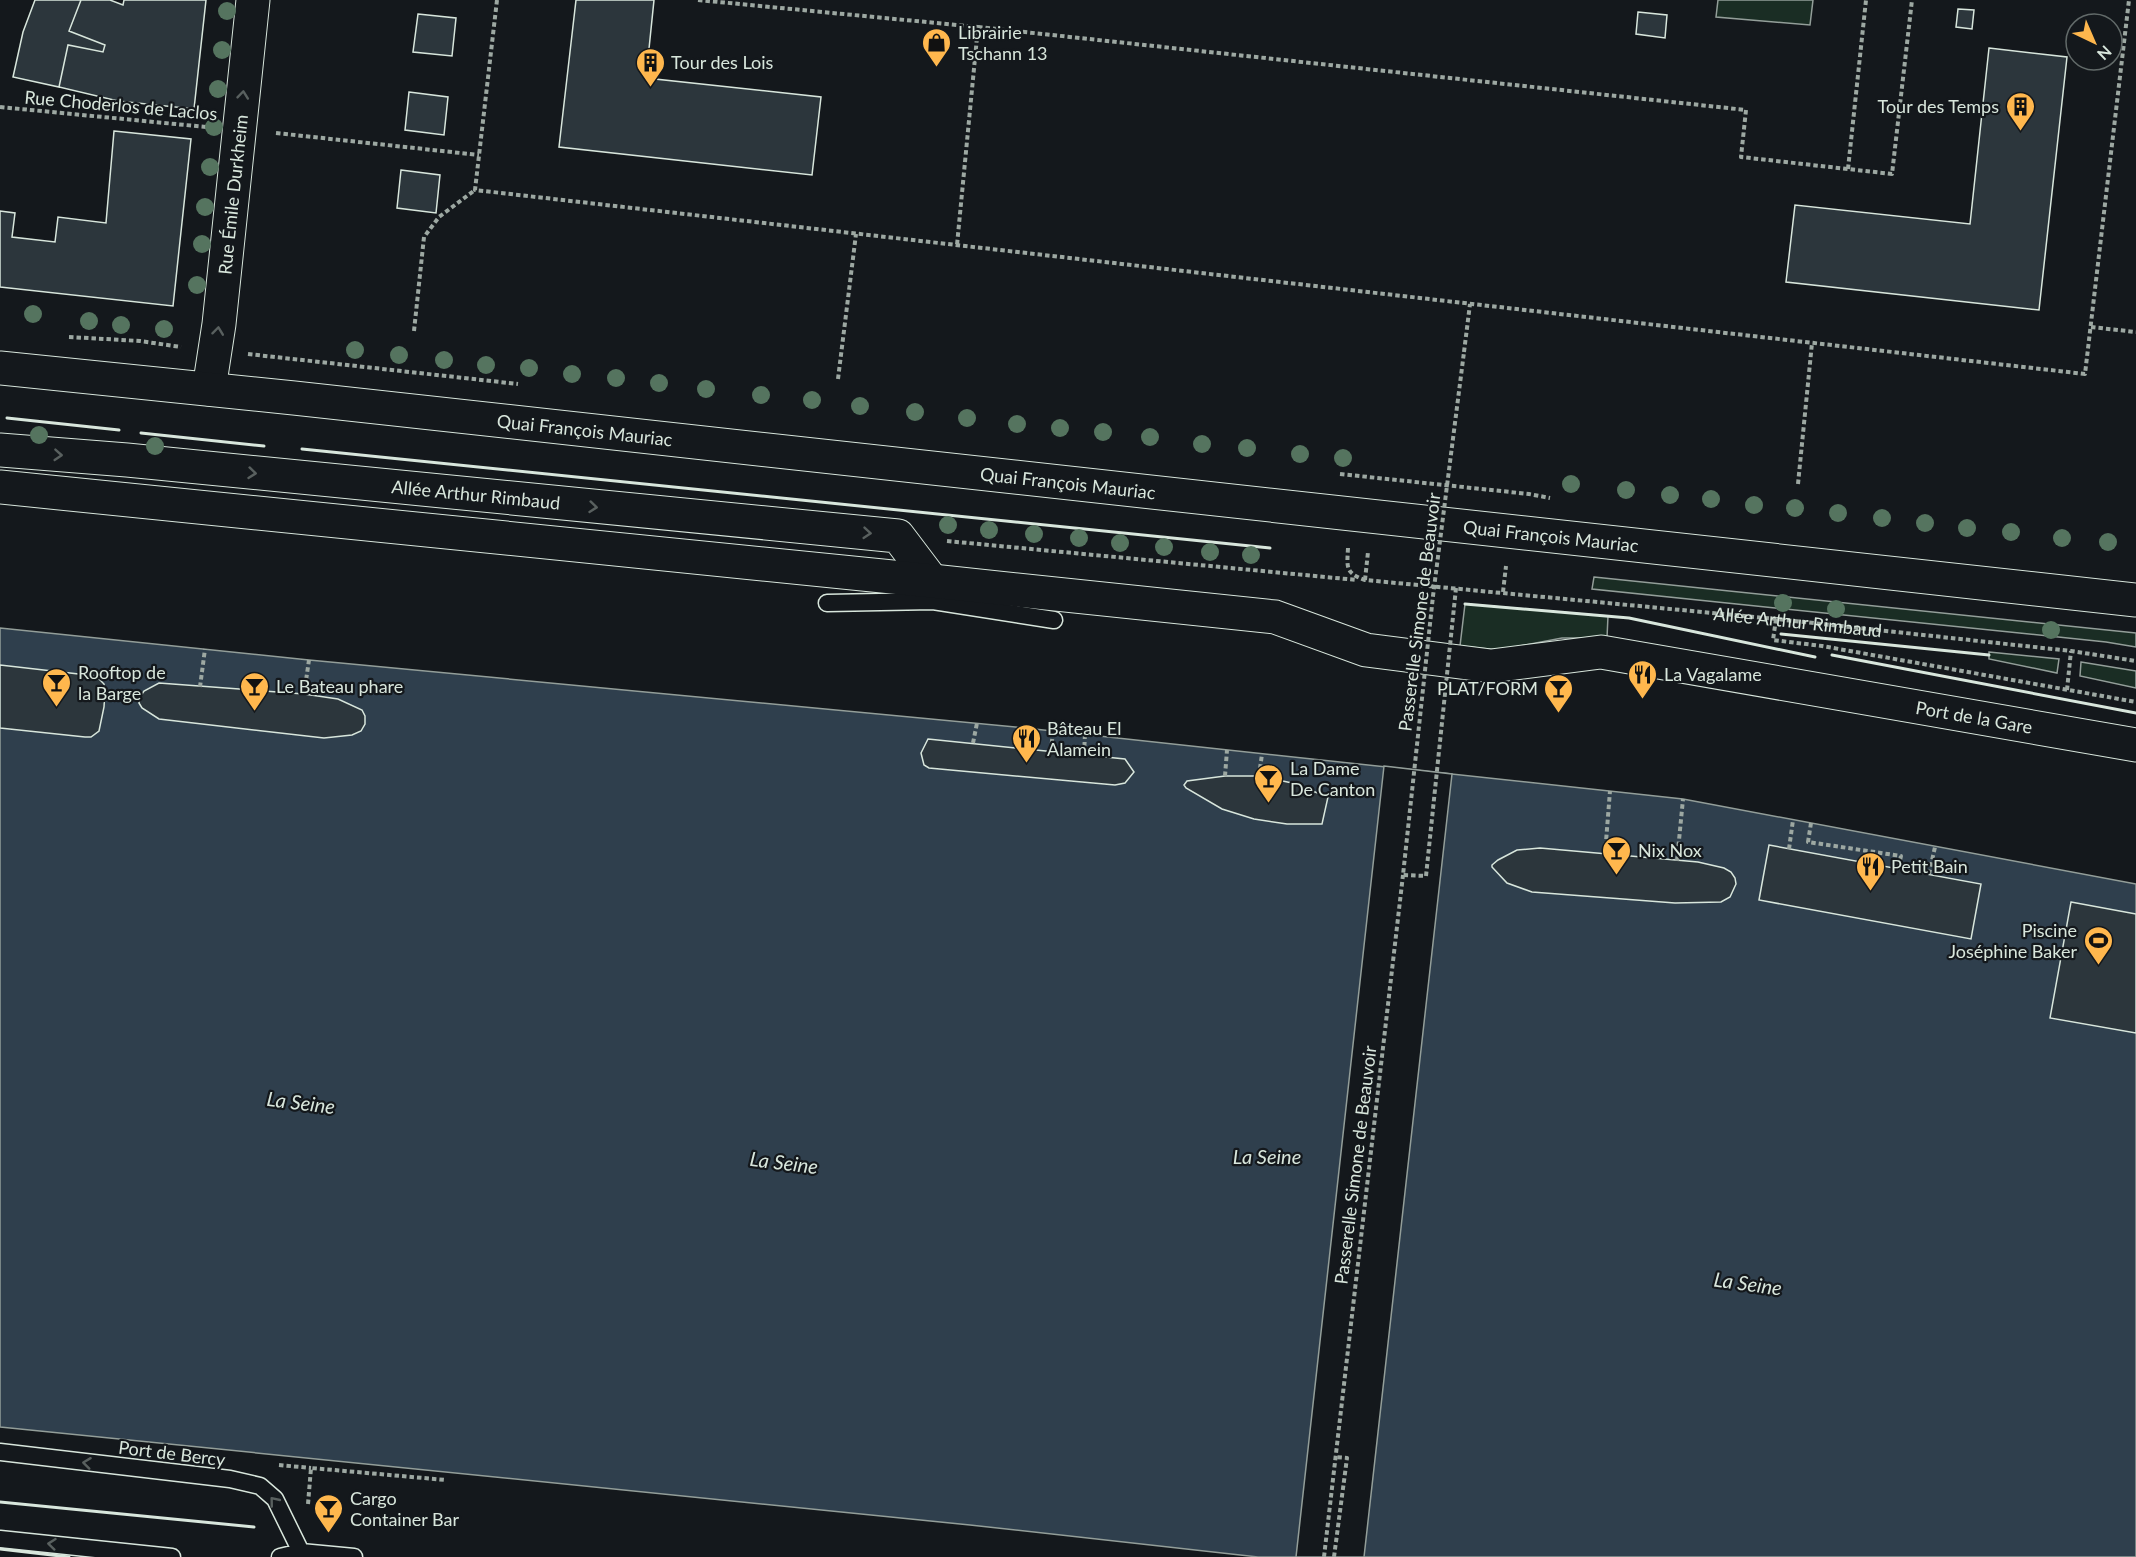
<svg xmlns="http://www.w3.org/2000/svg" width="2136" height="1557" viewBox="0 0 2136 1557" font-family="Lato,sans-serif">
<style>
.green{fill:#1a2d24;stroke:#939e99;stroke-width:1.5}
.water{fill:#2f3f4d;stroke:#939e99;stroke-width:1.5}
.pier{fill:#14181c;stroke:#939e99;stroke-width:1.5}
.building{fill:#2c363c;stroke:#d8e6dc;stroke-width:1.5}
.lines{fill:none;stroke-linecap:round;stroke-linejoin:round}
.lane-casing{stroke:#d8e6dc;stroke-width:19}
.street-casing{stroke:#d8e6dc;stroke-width:35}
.primary-casing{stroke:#d8e6dc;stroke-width:35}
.path{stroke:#9da8a2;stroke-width:4;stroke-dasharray:4.5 3;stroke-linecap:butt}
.lane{stroke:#14181c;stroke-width:16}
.street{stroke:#14181c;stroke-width:33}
.primary{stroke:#14181c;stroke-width:33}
.path-bridge{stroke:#9da8a2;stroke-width:4;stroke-dasharray:4.5 3;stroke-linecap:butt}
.wall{stroke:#d8e6dc;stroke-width:3}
.tree{fill:#55745f}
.oneway{stroke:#59605f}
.labels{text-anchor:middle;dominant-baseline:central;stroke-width:4.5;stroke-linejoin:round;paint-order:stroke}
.poi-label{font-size:18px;fill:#d8e6dc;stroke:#14181c;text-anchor:start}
.street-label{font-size:18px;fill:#d8e6dc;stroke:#14181c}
.water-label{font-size:20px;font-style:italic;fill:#d8e6dc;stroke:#14181c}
</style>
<rect width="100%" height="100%" fill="#14181c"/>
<path class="green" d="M1718,0H1813L1810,25L1716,17Z
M1594,577L2136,633V647L2106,642L1592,589Z
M1465,604L1608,616L1607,638H1562L1499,650L1460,646Z
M1989,652L2059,659L2057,673L1989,659Z
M2081,662L2136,671V688L2080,676Z"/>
<path class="water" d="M0,628L309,660L1025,728L1683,799L2136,884V1557H1258L970,1525L0,1427Z"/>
<path class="pier" d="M1384,766L1452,774L1364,1557H1296Z"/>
<path class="building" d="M35,0H81L69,31L105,45L103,52L68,45L59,87L13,77L23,32Z
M81,0H110L123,5L124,0H206L194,109L118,101L59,87L68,45L103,52L105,45L69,31Z
M576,0H654L646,78L821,97L812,175L559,147Z
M1958,9L1974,10L1972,29L1956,27Z
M1638,12L1667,15L1665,38L1636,34Z
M418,14L456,18L452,56L413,52Z
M1989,48L2067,57L2039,310L1786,282L1795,205L1970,224Z
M409,92L448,97L444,135L405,130Z
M114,131L191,139L173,306L0,287V211L15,213L12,237L55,242L58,217L106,223Z
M401,170L440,175L436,213L397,208Z
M0,665L96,676L104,684L105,691L104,707L99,731L91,737H85L0,728Z
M159,683L304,694L338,699L362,710L365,716V724L361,731L352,735L324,738L159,719L142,708L139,703L140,697L144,691Z
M928,739L1125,759L1134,772L1125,783L1115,785L929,768L924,765L921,753Z
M1225,776H1259L1292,783L1328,797L1322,824H1287L1254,819L1222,809L1186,788L1184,785L1187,781Z
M1769,845L1981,884L1971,939L1759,900Z
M1540,848L1698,862L1724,868L1731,872L1735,878L1736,884L1730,897L1721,902L1675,903L1532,892L1507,883L1492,867V865L1498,860L1517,850Z
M2071,902L2136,914V1033L2050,1018Z"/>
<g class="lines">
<defs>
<path id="lane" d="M932,581L933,601L1054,620
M827,603L933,601
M0,1452L230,1479L260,1486L275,1499L301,1552
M0,1539L172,1557
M280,1557L301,1552L354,1557"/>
<g id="street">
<path id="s2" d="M209,389L219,324L253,0"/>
<path id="s3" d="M0,450L127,460L898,536L932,581"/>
<path id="s4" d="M0,487L932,581L1275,617L1366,650L1491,666L1601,652L2136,745"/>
</g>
<g id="primary">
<path id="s5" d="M0,368L294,398L2136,600"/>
</g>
</defs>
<use href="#lane" class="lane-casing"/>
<use href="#street" class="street-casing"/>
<use href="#primary" class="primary-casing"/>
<g class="path">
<path d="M497,0L475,190L2085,374L2129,0"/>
<path d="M698,0L978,27L957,245"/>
<path d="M978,27L1746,110L1741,157L1892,174L1912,0"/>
<path d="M0,107L206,127"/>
<path d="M276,133L479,155"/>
<path d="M1848,169L1866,0"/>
<path d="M2091,327L2136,332"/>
<path d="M414,331L424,237L439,217L475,190"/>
<path d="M69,337L140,341L181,347"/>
<path d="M1464,352L1470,304"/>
<path d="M248,354L518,384"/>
<path d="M838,379L856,234"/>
<path d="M1340,474L1529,494L1550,498"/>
<path d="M1798,484L1812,343"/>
<path d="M947,541L1357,580"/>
<path id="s1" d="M1348,548C1347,567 1345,573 1365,580L1776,619L2071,651L2136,661"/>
<path d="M1365,580L1368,552"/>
<path d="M1503,592L1506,566"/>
<path d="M1776,619L1773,640L1822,646L2136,702"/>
<path d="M200,687L205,649"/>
<path d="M2067,690L2071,651"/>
<path d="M304,694L309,660"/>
<path d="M973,743L977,723"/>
<path d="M1051,751L1053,731"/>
<path d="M1084,754L1085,734"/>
<path d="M1225,776L1227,750"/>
<path d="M1259,776L1262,754"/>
<path d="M1811,823L1808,842L1901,856L1898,869"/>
<path d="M1789,849L1793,820"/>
<path d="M1605,854L1610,791"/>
<path d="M1677,861L1683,799"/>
<path d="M1929,874L1935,847"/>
<path d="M279,1465L311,1468"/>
<path d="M308,1504L311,1468L446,1480"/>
<path d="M1324,1557L1403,875"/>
<path d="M1334,1557L1347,1458L1335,1457"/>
</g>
<use href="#lane" class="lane"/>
<use href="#street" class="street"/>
<use href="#primary" class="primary"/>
<path class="path-bridge" d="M1456,588L1426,876L1403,875L1433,596L1464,352"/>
<path class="wall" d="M7,418L119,430
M141,433L264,446
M302,449L1270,548
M1465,604L1629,618L1815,657
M1781,634L1989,655
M1832,655L2136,713
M0,1502L254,1527
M0,1549L69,1557"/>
</g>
<g class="tree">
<circle cx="227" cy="11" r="9"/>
<circle cx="222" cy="50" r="9"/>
<circle cx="218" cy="89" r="9"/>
<circle cx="214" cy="127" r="9"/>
<circle cx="210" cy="167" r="9"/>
<circle cx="205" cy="207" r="9"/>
<circle cx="202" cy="244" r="9"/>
<circle cx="197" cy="285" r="9"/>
<circle cx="33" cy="314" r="9"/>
<circle cx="89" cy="321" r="9"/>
<circle cx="121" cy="325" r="9"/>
<circle cx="164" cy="329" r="9"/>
<circle cx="355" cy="350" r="9"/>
<circle cx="399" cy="355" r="9"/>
<circle cx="444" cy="360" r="9"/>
<circle cx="486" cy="365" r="9"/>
<circle cx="529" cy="368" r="9"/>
<circle cx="572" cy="374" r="9"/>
<circle cx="616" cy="378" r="9"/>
<circle cx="659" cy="383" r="9"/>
<circle cx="706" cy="389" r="9"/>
<circle cx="761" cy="395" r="9"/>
<circle cx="812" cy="400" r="9"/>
<circle cx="860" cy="406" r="9"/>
<circle cx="915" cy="412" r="9"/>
<circle cx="967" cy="418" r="9"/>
<circle cx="1017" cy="424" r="9"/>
<circle cx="1060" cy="428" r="9"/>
<circle cx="1103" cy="432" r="9"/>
<circle cx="39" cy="435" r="9"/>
<circle cx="1150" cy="437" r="9"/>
<circle cx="1202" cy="444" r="9"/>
<circle cx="155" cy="446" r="9"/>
<circle cx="1247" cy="448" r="9"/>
<circle cx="1300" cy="454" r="9"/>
<circle cx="1343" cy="458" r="9"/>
<circle cx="1571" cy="484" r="9"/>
<circle cx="1626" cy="490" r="9"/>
<circle cx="1670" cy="495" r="9"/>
<circle cx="1711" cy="499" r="9"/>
<circle cx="1754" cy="505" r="9"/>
<circle cx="1795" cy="508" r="9"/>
<circle cx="1838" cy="513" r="9"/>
<circle cx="1882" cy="518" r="9"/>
<circle cx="1925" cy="523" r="9"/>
<circle cx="948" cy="525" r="9"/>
<circle cx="1967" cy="528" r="9"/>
<circle cx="989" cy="530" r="9"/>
<circle cx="2011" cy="532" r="9"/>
<circle cx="1034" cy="534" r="9"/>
<circle cx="1079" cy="538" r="9"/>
<circle cx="2062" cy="538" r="9"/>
<circle cx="2108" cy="542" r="9"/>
<circle cx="1120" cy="543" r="9"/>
<circle cx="1164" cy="547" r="9"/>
<circle cx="1210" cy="552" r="9"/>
<circle cx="1251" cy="555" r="9"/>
<circle cx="1783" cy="603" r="9"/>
<circle cx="1836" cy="609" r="9"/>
<circle cx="2051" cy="630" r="9"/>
</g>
<defs><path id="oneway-chevron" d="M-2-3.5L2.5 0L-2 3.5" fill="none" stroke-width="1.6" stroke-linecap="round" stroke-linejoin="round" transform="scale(1.5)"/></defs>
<g class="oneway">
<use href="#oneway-chevron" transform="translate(243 95) rotate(-84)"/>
<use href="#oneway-chevron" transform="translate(218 331) rotate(-83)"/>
<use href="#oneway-chevron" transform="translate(58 455) rotate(4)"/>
<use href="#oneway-chevron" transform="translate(252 473) rotate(6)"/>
<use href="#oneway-chevron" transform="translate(593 507) rotate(6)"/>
<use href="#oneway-chevron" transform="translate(867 533) rotate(5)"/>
<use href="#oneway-chevron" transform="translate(87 1463) rotate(-173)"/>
<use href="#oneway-chevron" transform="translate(274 1501) rotate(-129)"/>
<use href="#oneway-chevron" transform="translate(52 1544) rotate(-174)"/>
</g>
<defs>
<symbol id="shop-pin" viewBox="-11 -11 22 30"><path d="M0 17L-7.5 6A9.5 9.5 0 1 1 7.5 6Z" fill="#ffb74d" stroke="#14181c"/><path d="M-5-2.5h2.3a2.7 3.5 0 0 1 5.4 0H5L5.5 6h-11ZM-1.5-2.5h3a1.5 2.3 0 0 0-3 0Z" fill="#111"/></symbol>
<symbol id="building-pin" viewBox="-11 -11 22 30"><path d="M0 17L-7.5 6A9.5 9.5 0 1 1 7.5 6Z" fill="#ffb74d" stroke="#14181c"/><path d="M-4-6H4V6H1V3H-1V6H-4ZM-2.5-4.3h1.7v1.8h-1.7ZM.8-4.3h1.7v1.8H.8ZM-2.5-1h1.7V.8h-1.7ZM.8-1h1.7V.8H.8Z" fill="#111"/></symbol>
<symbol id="restaurant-pin" viewBox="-11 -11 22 30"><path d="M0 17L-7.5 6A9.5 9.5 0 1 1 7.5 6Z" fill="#ffb74d" stroke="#14181c"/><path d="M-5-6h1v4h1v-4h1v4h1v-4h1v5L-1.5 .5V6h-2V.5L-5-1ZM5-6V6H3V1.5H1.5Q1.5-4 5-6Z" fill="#111"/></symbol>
<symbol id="bar-pin" viewBox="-11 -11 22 30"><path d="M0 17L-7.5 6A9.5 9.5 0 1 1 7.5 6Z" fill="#ffb74d" stroke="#14181c"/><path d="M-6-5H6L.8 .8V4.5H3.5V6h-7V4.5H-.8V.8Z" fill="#111"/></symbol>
<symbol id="stadium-pin" viewBox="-11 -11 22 30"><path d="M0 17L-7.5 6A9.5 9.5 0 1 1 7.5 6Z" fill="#ffb74d" stroke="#14181c"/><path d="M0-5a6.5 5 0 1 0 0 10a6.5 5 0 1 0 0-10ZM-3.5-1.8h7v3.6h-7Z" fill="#111"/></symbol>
</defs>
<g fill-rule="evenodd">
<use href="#shop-pin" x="920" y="26" width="33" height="45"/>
<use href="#building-pin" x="634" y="46" width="33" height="45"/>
<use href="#building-pin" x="2004" y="90" width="33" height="45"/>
<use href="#restaurant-pin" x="1626" y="658" width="33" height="45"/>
<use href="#bar-pin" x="40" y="666" width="33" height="45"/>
<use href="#bar-pin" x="238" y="670" width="33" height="45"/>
<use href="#bar-pin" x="1542" y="672" width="33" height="45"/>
<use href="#restaurant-pin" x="1010" y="722" width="33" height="45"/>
<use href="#bar-pin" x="1252" y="762" width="33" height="45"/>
<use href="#bar-pin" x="1600" y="834" width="33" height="45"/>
<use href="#restaurant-pin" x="1854" y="850" width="33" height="45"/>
<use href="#stadium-pin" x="2082" y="924" width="33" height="45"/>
<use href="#bar-pin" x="312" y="1492" width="33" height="45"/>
</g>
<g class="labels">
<g class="poi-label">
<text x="958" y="32">Librairie<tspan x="958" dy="21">Tschann 13</tspan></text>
<text x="671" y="62">Tour des Lois</text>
<text x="1999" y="106" text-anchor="end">Tour des Temps</text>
<text x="78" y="672">Rooftop de<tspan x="78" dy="21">la Barge</tspan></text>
<text x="1664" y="674">La Vagalame</text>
<text x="276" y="686">Le Bateau phare</text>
<text x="1538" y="688" text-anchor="end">PLAT/FORM</text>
<text x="1047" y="728">Bâteau El<tspan x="1047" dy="21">Alamein</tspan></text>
<text x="1290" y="768">La Dame<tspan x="1290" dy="21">De Canton</tspan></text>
<text x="1638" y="850">Nix Nox</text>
<text x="1891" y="866">Petit Bain</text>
<text x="2077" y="930" text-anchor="end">Piscine<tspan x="2077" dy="21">Joséphine Baker</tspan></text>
<text x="350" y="1498">Cargo<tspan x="350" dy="21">Container Bar</tspan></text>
</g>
<g class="street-label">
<text transform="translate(121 105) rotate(5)">Rue Choderlos de Laclos</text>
<text stroke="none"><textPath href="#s2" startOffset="196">Rue Émile Durkheim</textPath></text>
<text stroke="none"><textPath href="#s5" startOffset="588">Quai François Mauriac</textPath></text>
<text stroke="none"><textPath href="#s5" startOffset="1074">Quai François Mauriac</textPath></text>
<text stroke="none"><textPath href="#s3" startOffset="478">Allée Arthur Rimbaud</textPath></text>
<text stroke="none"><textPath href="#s5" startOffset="1560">Quai François Mauriac</textPath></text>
<text transform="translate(1419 612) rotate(-83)">Passerelle Simone de Beauvoir</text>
<text stroke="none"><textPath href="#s1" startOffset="476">Allée Arthur Rimbaud</textPath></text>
<text stroke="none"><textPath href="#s4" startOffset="1994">Port de la Gare</textPath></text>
<text transform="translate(1355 1165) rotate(-83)">Passerelle Simone de Beauvoir</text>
<text transform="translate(172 1453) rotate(7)">Port de Bercy</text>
</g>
<g class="water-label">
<text transform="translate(301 1102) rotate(7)">La Seine</text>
<text x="1267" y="1156">La Seine</text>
<text transform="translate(784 1162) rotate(7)">La Seine</text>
<text transform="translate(1748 1283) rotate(8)">La Seine</text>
</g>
</g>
<g transform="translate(2094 42) rotate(136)"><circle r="28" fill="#14181c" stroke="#626a69" stroke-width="1.5"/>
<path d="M0-4.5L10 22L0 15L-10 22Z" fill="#ffb74d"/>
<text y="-9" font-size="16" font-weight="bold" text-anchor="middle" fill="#d8e6dc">N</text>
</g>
</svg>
